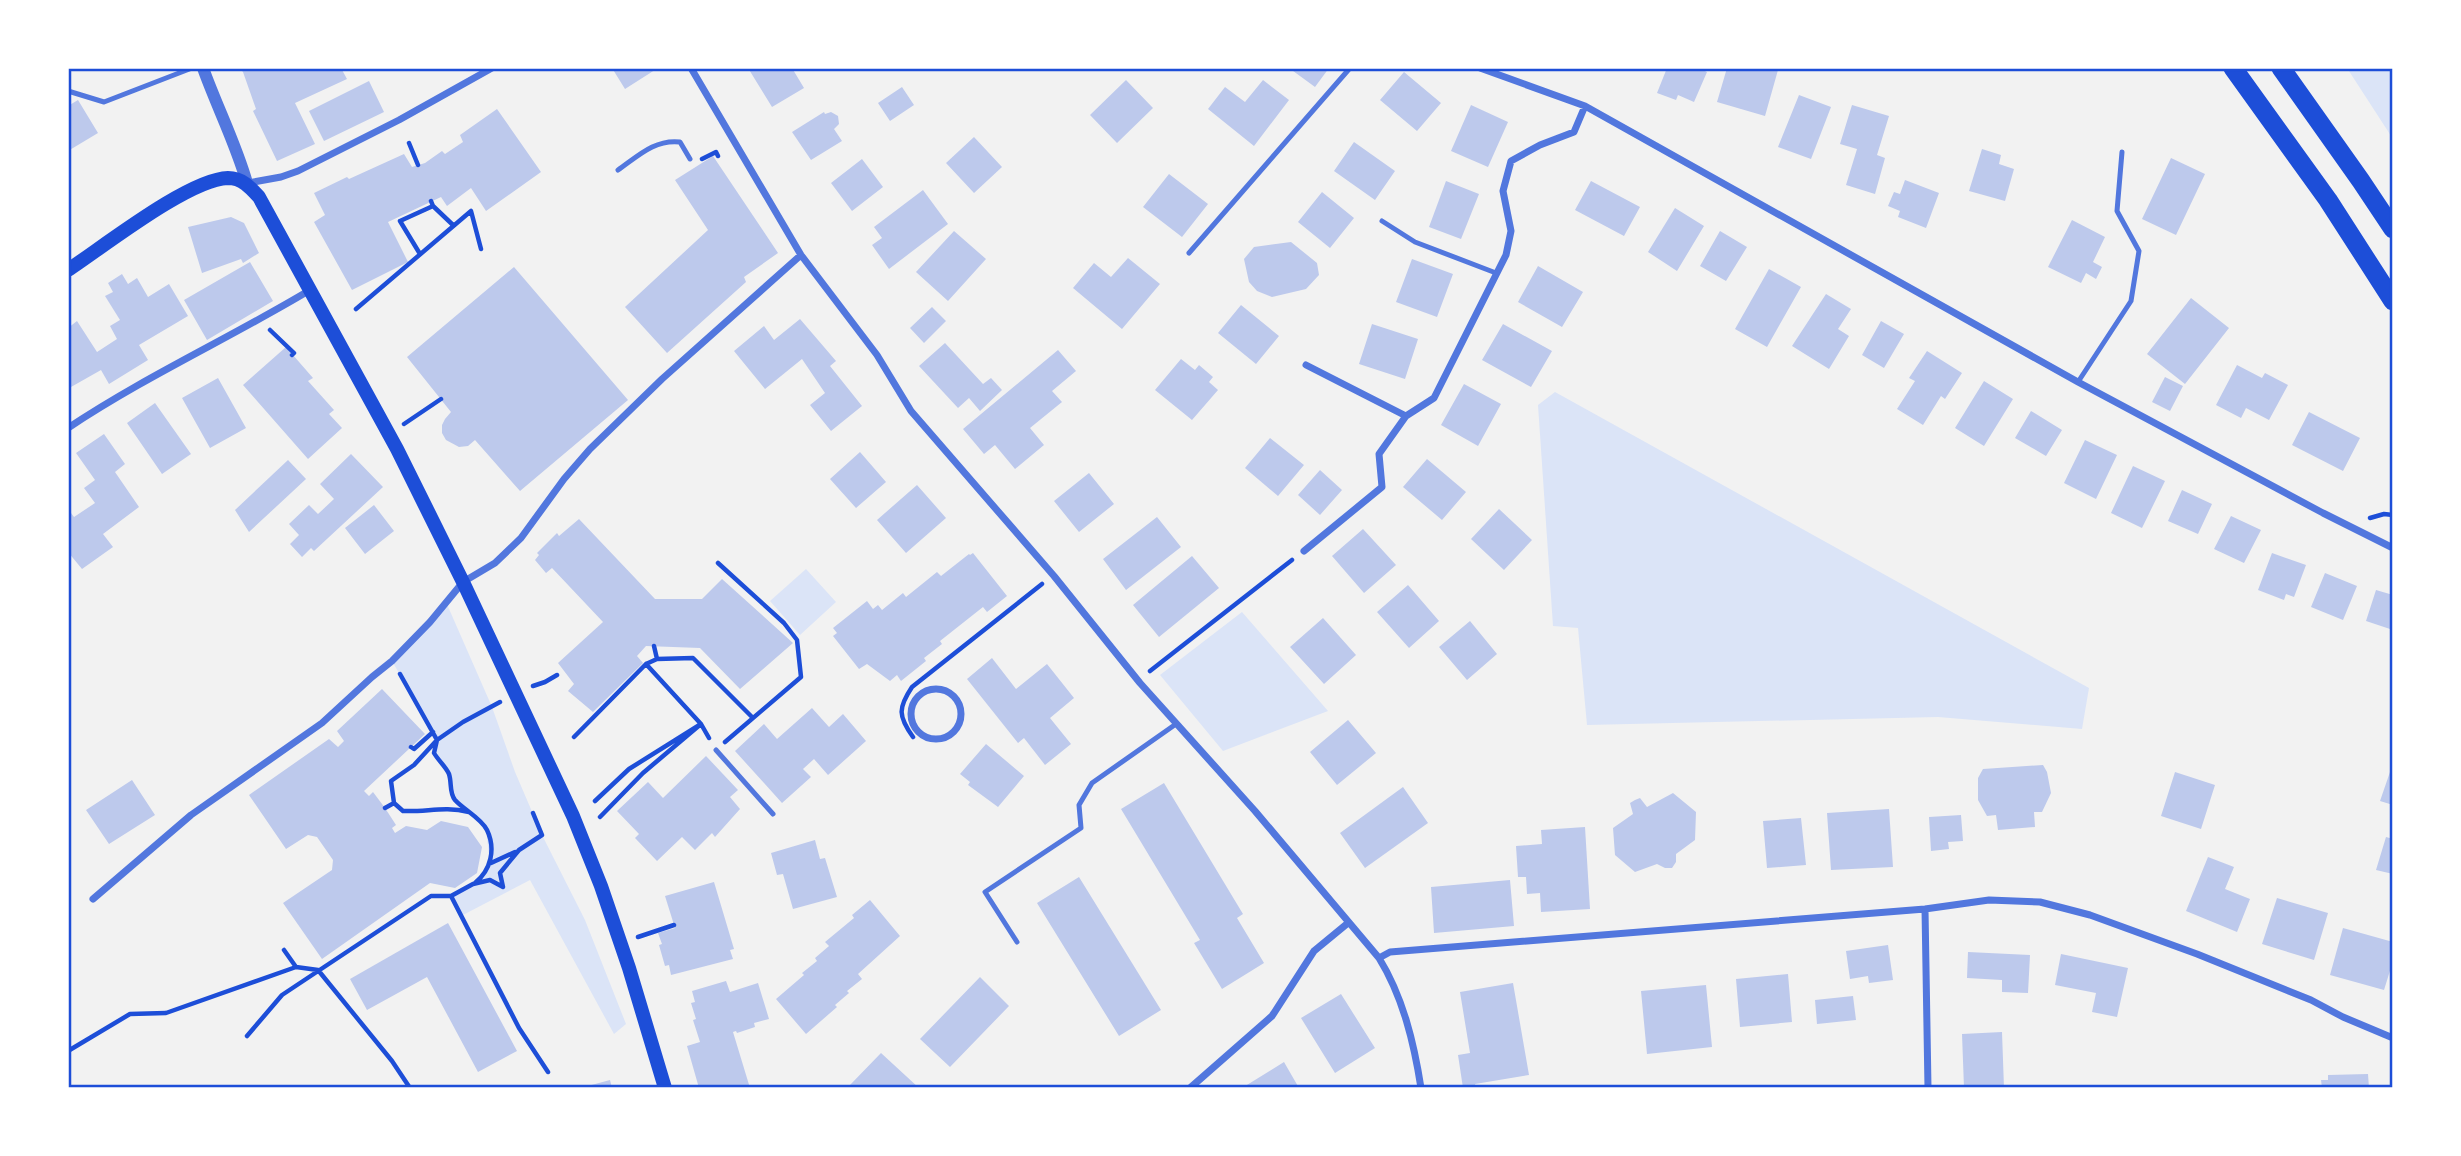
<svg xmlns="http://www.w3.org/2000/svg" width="2461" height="1156" viewBox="0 0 2461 1156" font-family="Barlow,sans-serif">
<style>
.green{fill:#dbe4f7}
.building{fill:#bdc9ec}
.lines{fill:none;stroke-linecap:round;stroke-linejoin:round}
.path{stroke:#1d4ed8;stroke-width:4.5}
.service{stroke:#5277de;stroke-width:5}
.minor{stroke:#5277de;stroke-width:7}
.tertiary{stroke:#5277de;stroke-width:12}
.secondary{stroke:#1d4ed8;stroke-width:14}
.motorway{stroke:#1d4ed8;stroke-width:19}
.neatline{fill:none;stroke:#1d4ed8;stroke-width:2.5}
</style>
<rect width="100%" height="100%" fill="#f2f2f2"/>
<path class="green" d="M2347,68H2393V139Z
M1555,392L2089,688L2082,729L1938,717L1587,725L1578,628L1553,626L1538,405Z
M806,569L836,602L800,635L770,601Z
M446,602L492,707L515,772L542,835L585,920L626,1024L614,1034L530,880L461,916L451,896L473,884L490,864L486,829L453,798L449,773L434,753L437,739L392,661Z
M1242,612L1328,711L1223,751L1160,675Z"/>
<path class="building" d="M239,68H341L347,79L295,103L315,144L277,161L253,111L256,109L243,72Z
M612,68H658L625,89Z
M748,68H792L804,88L772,107Z
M1289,68H1329L1315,87Z
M1667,68H1699L1707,72L1694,102L1678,95L1676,100L1657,93Z
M1727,68L1778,70L1765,116L1717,102Z
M1404,72L1441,103L1417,131L1380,100Z
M1126,80L1153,108L1117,143L1090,115Z
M1263,80L1289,100L1254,146L1208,109L1225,87L1245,102Z
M369,81L384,112L324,141L309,111Z
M902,87L914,105L890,121L878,103Z
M1799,95L1831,107L1811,159L1778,147Z
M78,100L98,133L68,151V106Z
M1471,105L1508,122L1488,167L1451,151Z
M1852,105L1889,116L1877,155L1885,158L1875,194L1846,185L1857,149L1840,144Z
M497,109L541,172L486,211L471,188L447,206L441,197L388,222L408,262L352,290L314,222L325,215L314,193L347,177L349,179L404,154L412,167L425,163L442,151L445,154L463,142L460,135Z
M824,112L825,114L831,112L838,116L839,124L834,129L842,141L811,160L792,132Z
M974,137L1002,167L974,193L946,163Z
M1354,142L1395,171L1375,200L1334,171Z
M1982,149L2001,155L1999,164L2014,169L2005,201L1969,191Z
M713,156L778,253L744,277L746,282L667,353L625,307L708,230L675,180Z
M2171,158L2205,174L2176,235L2142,219Z
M862,159L883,187L852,211L831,183Z
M1169,174L1208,204L1182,237L1143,207Z
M1905,180L1939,193L1926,228L1898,217L1900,211L1888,206L1894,192L1900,194Z
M1446,181L1479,194L1461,239L1429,227Z
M1591,181L1640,207L1624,236L1575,210Z
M923,190L948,224L889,269L872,245L882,238L874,227Z
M1322,192L1354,218L1330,248L1298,222Z
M1675,208L1704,226L1677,271L1648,252Z
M231,217L244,223L259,253L243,263L241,259L202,273L188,227Z
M2072,220L2105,237L2093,262L2102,267L2096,279L2086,273L2081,283L2048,267Z
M954,231L986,259L948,301L916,272Z
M1720,231L1747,247L1726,281L1700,266Z
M1291,242L1317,263L1319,275L1306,289L1272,297L1257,291L1249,282L1244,259L1254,247Z
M1128,258L1160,284L1122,329L1073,288L1094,263L1111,277Z
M1412,259L1453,274L1437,317L1396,302Z
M250,262L273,301L207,340L184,300Z
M1538,266L1583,292L1562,327L1518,302Z
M514,267L628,400L520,491L475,440L468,446L459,447L446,440L442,433V425L445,419L451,412L407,357Z
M1769,269L1801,287L1767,347L1735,329Z
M122,274L128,284L137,278L148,297L169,284L188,316L139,345L148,360L109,384L101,370L71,387L68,382V328L77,321L97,352L117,339L110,326L120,320L105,296L113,292L108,283Z
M1826,294L1851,309L1838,329L1849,336L1829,369L1792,346Z
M2191,298L2229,328L2185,384L2147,354Z
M1241,305L1279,336L1256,364L1218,333Z
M932,307L946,321L924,343L910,328Z
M800,319L836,361L830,366L862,406L831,431L810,405L825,393L802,359L765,389L734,351L764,326L774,340Z
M1881,321L1904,334L1884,368L1862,355Z
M1372,324L1418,339L1405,379L1359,364Z
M1503,324L1552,351L1531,387L1482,360Z
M945,343L983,384L991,378L1002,390L980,411L969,398L958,408L919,366Z
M286,347L313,378L308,381L334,410L329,414L342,428L308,459L243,385Z
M1058,350L1076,371L1052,391L1062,402L1030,428L1044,445L1015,469L995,445L984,454L963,429Z
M1927,351L1962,373L1945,399L1941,396L1923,425L1897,409L1915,381L1909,378Z
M1181,359L1195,370L1199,365L1213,377L1209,382L1218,390L1192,420L1155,390Z
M2237,365L2262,378L2265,373L2288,385L2269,420L2246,408L2241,418L2216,405Z
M2165,377L2183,386L2170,411L2152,402Z
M218,378L246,428L210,448L182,398Z
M1984,381L2013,399L1984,446L1955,428Z
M1464,384L1501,404L1478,446L1441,425Z
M155,403L191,454L162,474L127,423Z
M2031,411L2062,430L2046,456L2015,438Z
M2309,412L2360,438L2343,471L2292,445Z
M104,434L125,464L115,472L139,507L103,534L113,547L82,569L68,552V509L74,517L95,503L84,488L95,480L76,453Z
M1270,438L1304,465L1278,496L1245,468Z
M2085,440L2117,455L2096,499L2064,483Z
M860,452L886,482L856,508L830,479Z
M351,454L383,487L314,551L311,548L302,557L290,544L299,535L289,524L309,505L318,514L334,499L320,484Z
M1427,459L1466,492L1442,520L1403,487Z
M288,460L306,479L249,532L235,510Z
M2133,466L2165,481L2142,528L2111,513Z
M1320,470L1342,490L1320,515L1298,495Z
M1089,473L1114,504L1079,532L1054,501Z
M917,485L946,518L906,553L877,520Z
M2182,490L2212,504L2198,534L2168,521Z
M374,505L394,531L365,554L345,528Z
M1499,509L1532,540L1504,570L1471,539Z
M2231,516L2261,530L2244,563L2214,549Z
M1157,517L1181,547L1126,590L1103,559Z
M579,519L655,599H702L722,579L793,643L740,689L700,648L646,646L637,656L643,663L593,712L568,691L574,684L558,663L603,622L552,568L546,573L535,560L539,555L537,553L557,533L559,536Z
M1363,529L1396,565L1364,593L1332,556Z
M973,553L1007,596L987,612L983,607L940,641L942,644L924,658L926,661L901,681L897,675L890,681L867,664L859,669L833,636L837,633L833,628L867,601L873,609L878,605L882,610L903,593L906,597L937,572L941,576L969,554L970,555Z
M2272,553L2306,565L2294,597L2286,594L2284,600L2258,590Z
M1192,556L1219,588L1159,637L1133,605Z
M2325,573L2357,586L2343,620L2311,607Z
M1408,585L1439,621L1409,648L1377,612Z
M2376,590L2393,595V630L2366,621Z
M1323,618L1356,655L1324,684L1290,647Z
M1470,621L1497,654L1467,680L1439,647Z
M992,658L1016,689L1047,664L1074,698L1050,718L1071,744L1045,765L1024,738L1018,743L967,679Z
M382,689L425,734L364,791L369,796L373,792L385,808L396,825L392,828L395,833L406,826L427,830L441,821L468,827L482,847L477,873L455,888L430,883L322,959L283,903L332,870L333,860L317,837L308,835L286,849L249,795L329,739L338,747L344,741L337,731Z
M812,708L829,727L843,714L866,741L828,775L814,759L803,769L811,777L782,803L735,751L764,724L777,739Z
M1348,720L1376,753L1337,785L1310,752Z
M986,744L1024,776L998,807L968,785L970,782L960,774Z
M706,756L738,790L730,797L740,809L715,837L712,833L695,850L682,837L657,861L635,838L639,834L617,811L648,782L663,798Z
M2043,765L2047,772L2051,793L2042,812H2034L2035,827L1998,830L1996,815L1987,816L1978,800V778L1983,769Z
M2175,772L2215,785L2201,829L2161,816Z
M2390,772L2393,773V805L2380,801Z
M132,780L155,815L109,844L86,810Z
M1164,783L1243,914L1237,918L1264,963L1222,989L1194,943L1200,940L1121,809Z
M1403,787L1428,823L1365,868L1340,833Z
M1673,793L1696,812L1695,840L1676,854V862L1672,868H1665L1657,864L1635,872L1615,855L1613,828L1633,814L1630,803L1635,800L1640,798L1647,807Z
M1889,809L1893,867L1831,870L1827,813Z
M1961,815L1963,841L1948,842L1949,849L1931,851L1929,817Z
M1801,818L1806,865L1767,868L1763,821Z
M1585,827L1590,909L1541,912L1540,893L1527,894L1526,877H1518L1516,846L1542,844L1541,830Z
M2386,837L2393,839V874L2376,870Z
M815,840L820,859L825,858L837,897L793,909L783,874L777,875L771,853Z
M2208,857L2234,867L2225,889L2250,899L2237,932L2186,911Z
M1079,877L1161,1010L1119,1036L1037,903Z
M1510,880L1514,926L1434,933L1431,887Z
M714,882L734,949L730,950L733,959L671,975L669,965L665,966L659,945L662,944L658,933L675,928L665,896Z
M2277,898L2328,913L2314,960L2262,944Z
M870,900L900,936L858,974L862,979L847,991L849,993L835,1005L837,1007L806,1034L776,999L804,975L802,973L817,961L815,958L829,946L825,942L854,918L852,915Z
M448,923L517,1051L478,1072L427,977L367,1010L350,979Z
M2343,928L2393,942V961L2384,990L2330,975Z
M1888,945L1893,980L1869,983L1868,976L1850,979L1846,951Z
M1968,952L2030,955L2028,993L2002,992V980L1967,978Z
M2061,954L2128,968L2117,1017L2092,1012L2096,993L2055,985Z
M1788,974L1792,1022L1740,1027L1736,979Z
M980,977L1009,1006L950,1067L920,1039Z
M726,981L730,992L758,983L769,1019L754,1023L755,1027L737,1033L736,1031L733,1032L750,1088H699L687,1046L700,1042L693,1020L696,1019L691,1003L695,1002L692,991Z
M1513,983L1529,1075L1475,1084L1476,1088H1463L1458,1055L1470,1053L1460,992Z
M1706,985L1712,1047L1647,1054L1641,991Z
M1341,994L1375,1048L1335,1073L1301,1018Z
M1853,996L1856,1020L1817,1024L1815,1000Z
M2002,1032L2004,1088H1964L1962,1034Z
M881,1053L906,1076L919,1088H851L849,1086Z
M1284,1062L1299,1088H1242Z
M2368,1074L2369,1088H2322L2321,1080H2328V1075Z
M610,1080L612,1088H584V1087Z"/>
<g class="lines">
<path class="path" d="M409,143L418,165
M702,159L716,152L718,156
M433,206L453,225
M420,254L400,221L433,206L431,201
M356,309L471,211L481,249
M270,330L294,353L292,355
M404,424L441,399
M2370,518L2384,514L2393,515
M718,563L784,623L797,640L801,677L725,742
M654,646L657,659
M646,664L657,659L693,658L752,717
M1150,671L1292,560
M400,674L437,740L434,753C438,760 446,767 449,774C452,783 449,793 455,800C464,810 481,818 487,830C496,849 491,870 475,883
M533,686L545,682L557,675
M574,737L646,664L701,724L709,738
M913,737C898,716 898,708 912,687L1042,584
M411,747L414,749L433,732
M595,801L629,769L701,724L643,773L600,817
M385,808L394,803
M469,812C444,806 428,812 403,811L394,803L391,781L414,765L437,740L463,722L500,702
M491,863L515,852
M451,896L519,1028L548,1072
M638,937L674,925
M284,950L296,967
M247,1036L282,995L431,896H451L473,884L490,880L503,887L500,873L519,850L542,835L533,813
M68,1051L130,1014L166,1013L296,967L318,970L392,1061L410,1088"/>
<path class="service" d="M68,91L104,102L192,68
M618,170C638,156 655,139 680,142L690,159
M1382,221L1415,242L1496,273
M1189,253L1350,68
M2078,382L2131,301L2139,251L2117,211L2122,152
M716,750L773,814
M1017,942L985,892L1081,828L1079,805L1092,783L1176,724"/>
<path class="minor" d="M691,68L801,255L877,355L911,411L1054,576L1140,683L1255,811L1379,958C1403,997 1414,1043 1421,1088
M1480,68L1585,106L2078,382L2323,513L2393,548
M248,183L281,177L298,171L399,120L492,68
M1306,365L1406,416
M68,428C146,376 230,338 310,290
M1304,551L1382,487L1379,454L1406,416L1434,398L1506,255L1511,231L1503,191L1511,161L1540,145L1574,132L1585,106
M911 714a25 25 0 1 1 50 0a25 25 0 1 1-50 0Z
M93,899L191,815L322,723L372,677L392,661L430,622L463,582L495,563L521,538L564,479L590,449L662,379L801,255
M1925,909L1928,1088
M1379,958L1390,952L1925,909L1989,900L2040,902L2090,915L2197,954L2311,1000L2343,1017L2393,1038
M1190,1088L1272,1016L1314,951L1348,923"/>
<path class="tertiary" d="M203,68C217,107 236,144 247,183"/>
<path class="secondary" d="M68,270C103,247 189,179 228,178C242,178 250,187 259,197L397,449L463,582L573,816L601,886L629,968L665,1088"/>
<path class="motorway" d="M2233,68L2328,200L2393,301
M2281,68L2361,181L2393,229"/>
</g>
<rect width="2461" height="1156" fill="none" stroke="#ffffff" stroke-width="140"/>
<rect x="70" y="70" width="2321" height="1016" class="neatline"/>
</svg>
